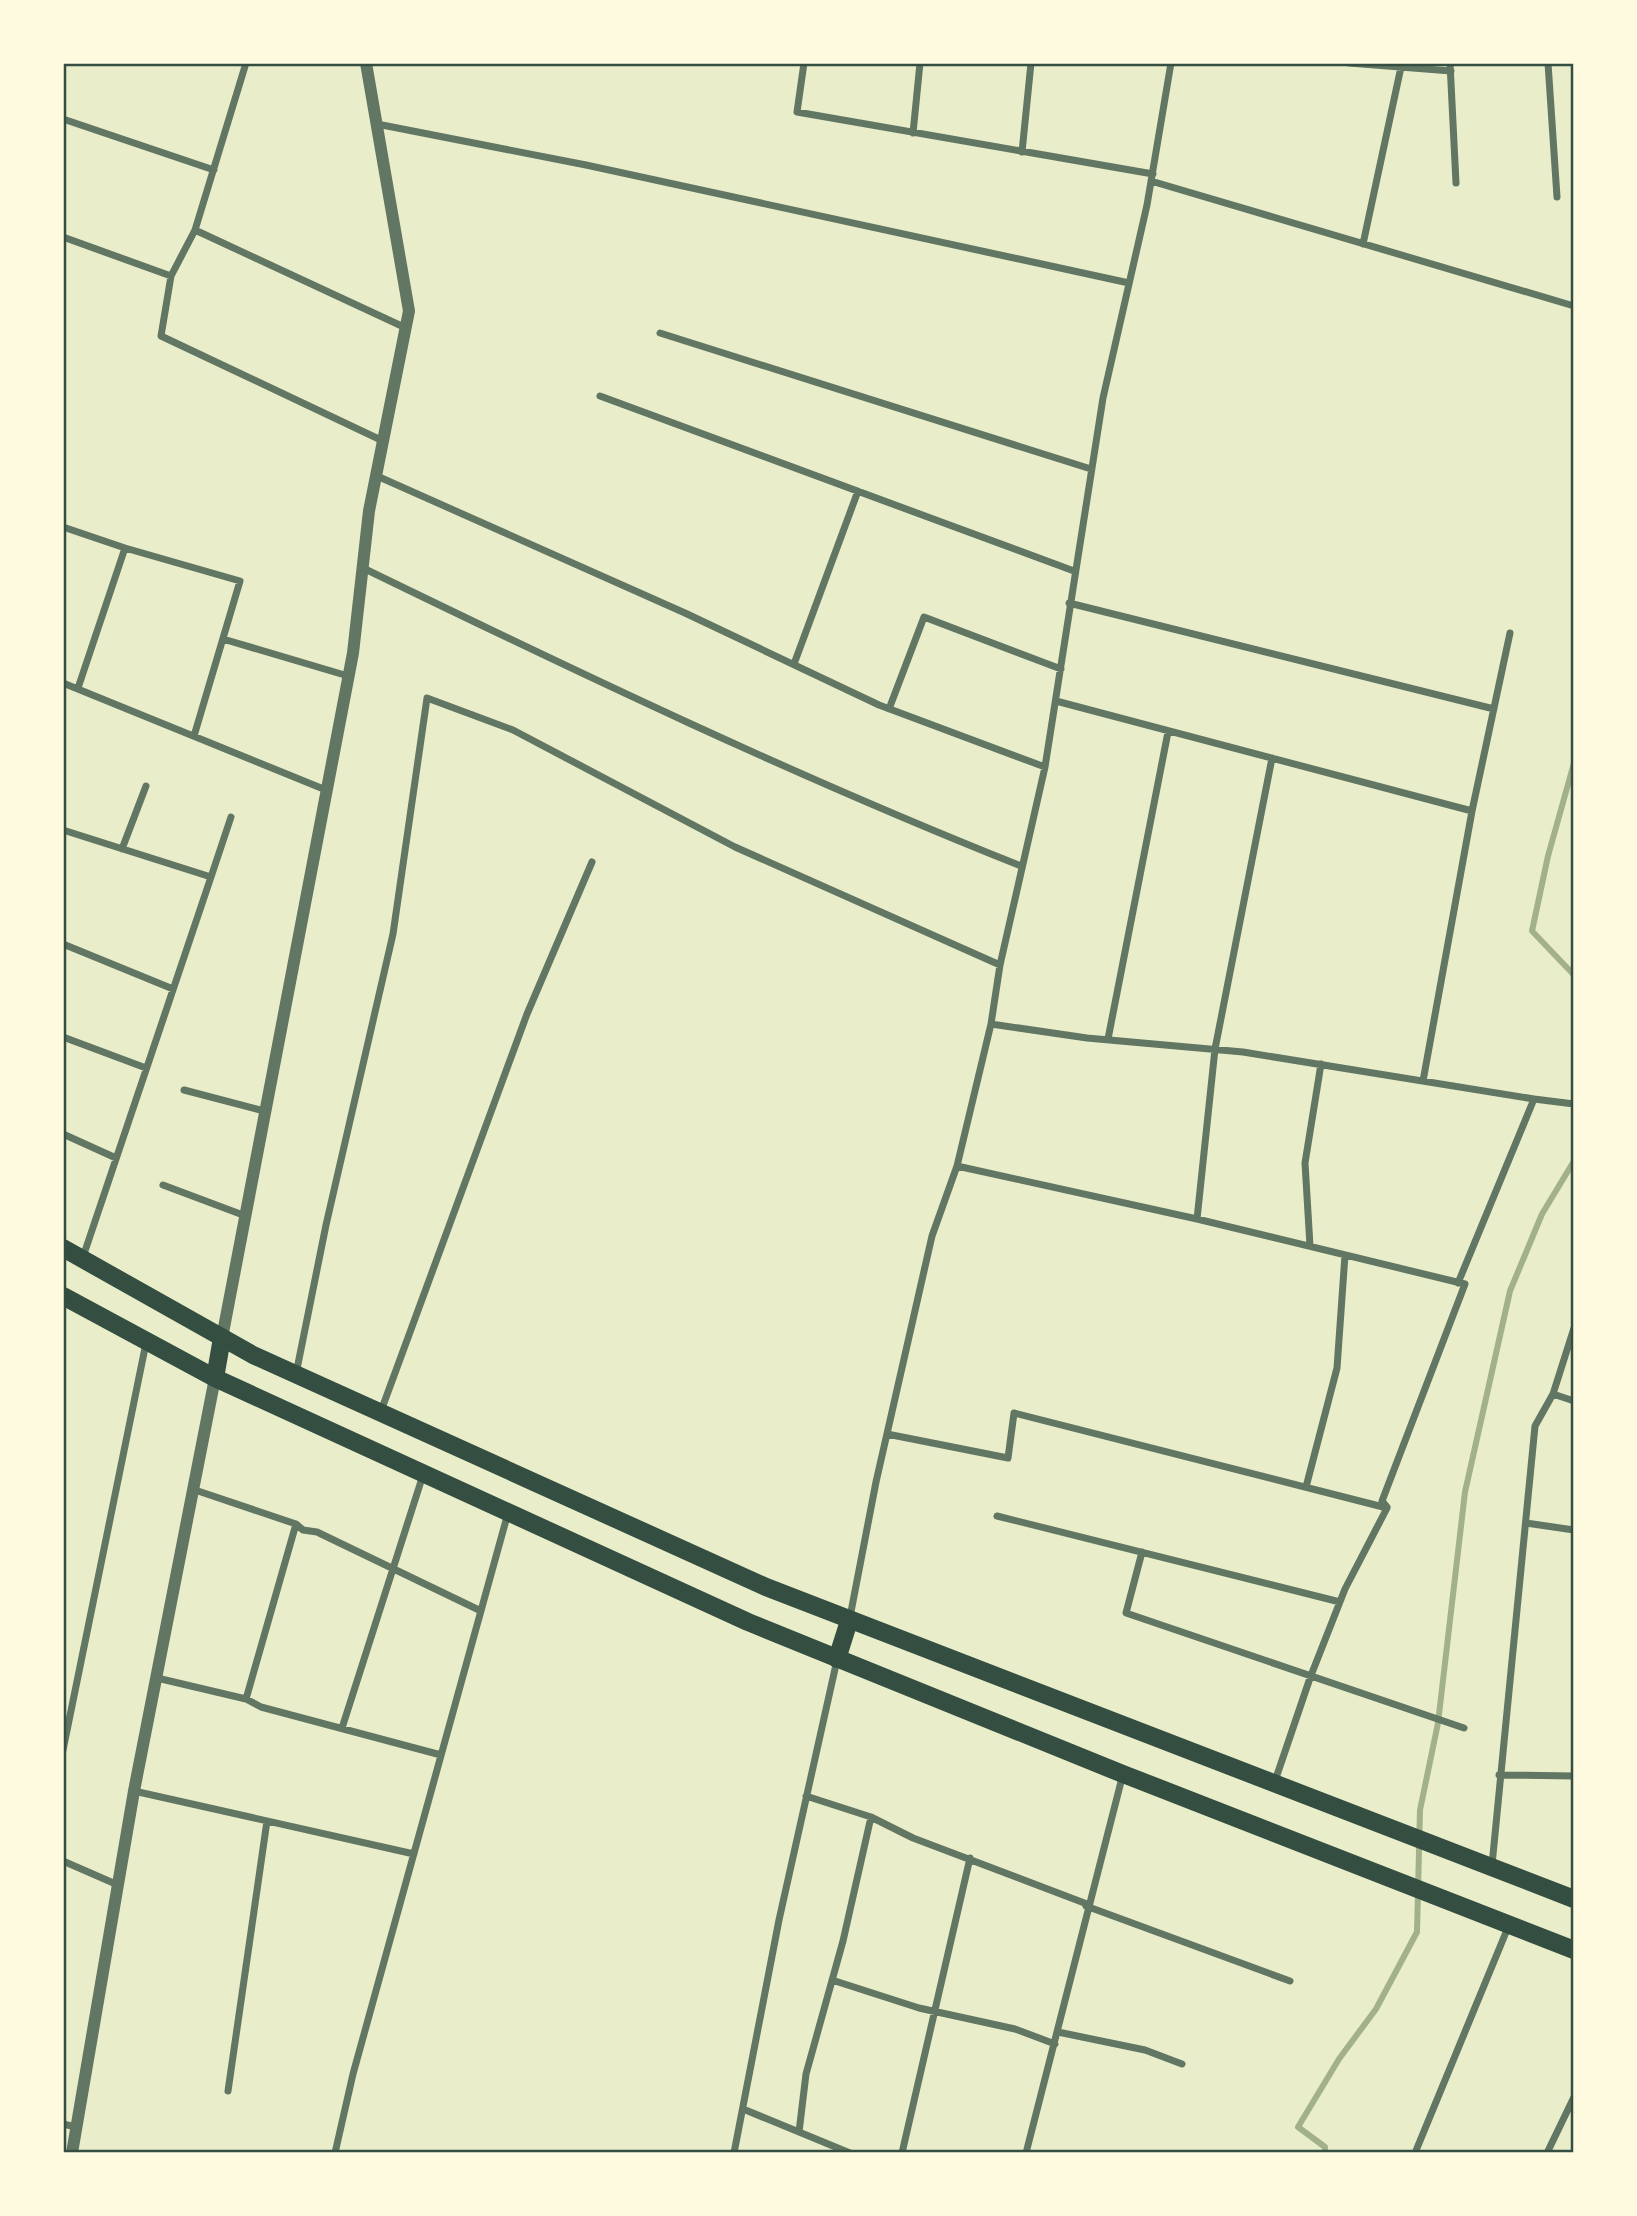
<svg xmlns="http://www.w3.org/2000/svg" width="1637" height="2216" viewBox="0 0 1637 2216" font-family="'Work Sans',sans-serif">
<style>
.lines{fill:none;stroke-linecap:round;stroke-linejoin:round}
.stream{stroke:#a3b18a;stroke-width:6}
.minor{stroke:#617663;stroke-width:7}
.tertiary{stroke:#617663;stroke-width:12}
.trunk{stroke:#344e41;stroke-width:18}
.neatline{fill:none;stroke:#344e41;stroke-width:2.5}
</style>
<rect width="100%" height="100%" fill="#e9edc9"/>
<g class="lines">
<path class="stream" d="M1574,763L1548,856L1532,931L1574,975
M1325,2153V2147L1298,2127L1339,2059L1376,2009L1417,1932L1420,1810L1438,1723L1465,1492L1510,1291L1542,1214L1574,1161"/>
<path class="minor" d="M246,63L195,230L406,328
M804,63L797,112L1153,174
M1349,63L1451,71
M1450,63L1456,183
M1548,63L1557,197
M63,119L214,170
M377,124L586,165L1129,283
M913,133L920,63
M1022,152L1031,63
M1151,181L1574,306
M195,230L171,276L161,336L383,441
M63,237L171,276
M1363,244L1401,67
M660,333L1091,469
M600,396L1074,571
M377,476L685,613L879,705L1045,767
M63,527L125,548L78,688
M125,548L240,581L194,736
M363,568C579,673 797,777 1021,866
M1069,603L1494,709
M223,639L348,676
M794,664L858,491
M63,683L326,790
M1056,701L1472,811
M889,709L924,617L1061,669
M63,830L211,877L83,1257
M122,849L146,786
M211,877L231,817
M63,944L173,989
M991,1024L1087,1038L1243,1052L1534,1099L1458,1283
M63,1037L146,1068
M1108,1039L1168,732
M1423,1081L1472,811L1510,633
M184,1090L264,1111
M1534,1099L1574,1104
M63,1134L116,1158
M957,1166L1197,1219L1465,1284L1382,1501L1387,1507
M163,1185L243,1215
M1197,1219L1215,1049L1272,758
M1310,1246L1305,1163L1321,1064
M296,1374L326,1225L393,934L427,698L513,730L735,847L1000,965
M1553,1394L1574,1328
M381,1411L527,1014L592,862
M887,1434L1008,1458L1014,1413L1387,1508L1345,1589L1310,1678L1275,1781
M1306,1487L1337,1368L1345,1255
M195,1490L296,1524L303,1530L317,1532L481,1611
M997,1516L1340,1602
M1526,1523L1574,1530
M1142,1552L1126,1613L1464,1728
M850,1617L876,1482L932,1236L957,1166L991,1024L1000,965L1045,767L1103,398L1147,205L1171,63
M157,1678L246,1699L261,1707L441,1755
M246,1699L296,1524
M342,1728L423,1475
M63,1750L146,1343
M1499,1775L1574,1776
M134,1791L414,1854
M806,1796L871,1817
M63,1861L118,1885
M1492,1865L1535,1426L1553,1394L1574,1401
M1086,1906L1290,1981
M832,1980L919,2008L1015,2029L1055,2044
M1058,2032L1145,2050L1182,2064
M228,2091L267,1821
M743,2109L850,2153
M63,2124L76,2127
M799,2132L806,2074L843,1941L871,1817L913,1838L1087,1904
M335,2153L353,2074L508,1513
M734,2153L779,1920L837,1660
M902,2153L970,1858
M1026,2153L1123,1774
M1415,2153L1509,1925
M1547,2153L1574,2097"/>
<path class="tertiary" d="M222,1338L353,653L369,511L409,311L366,63
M72,2153L134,1791L215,1378"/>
<path class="trunk" d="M63,1248L253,1355L766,1587L1574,1899
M63,1296L215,1378L748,1622L1123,1774L1574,1950
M215,1378L222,1338
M837,1659L849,1621"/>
</g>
<rect width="1637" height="2216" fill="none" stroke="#fefae0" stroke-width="130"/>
<rect x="65" y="65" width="1507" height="2086" class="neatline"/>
</svg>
